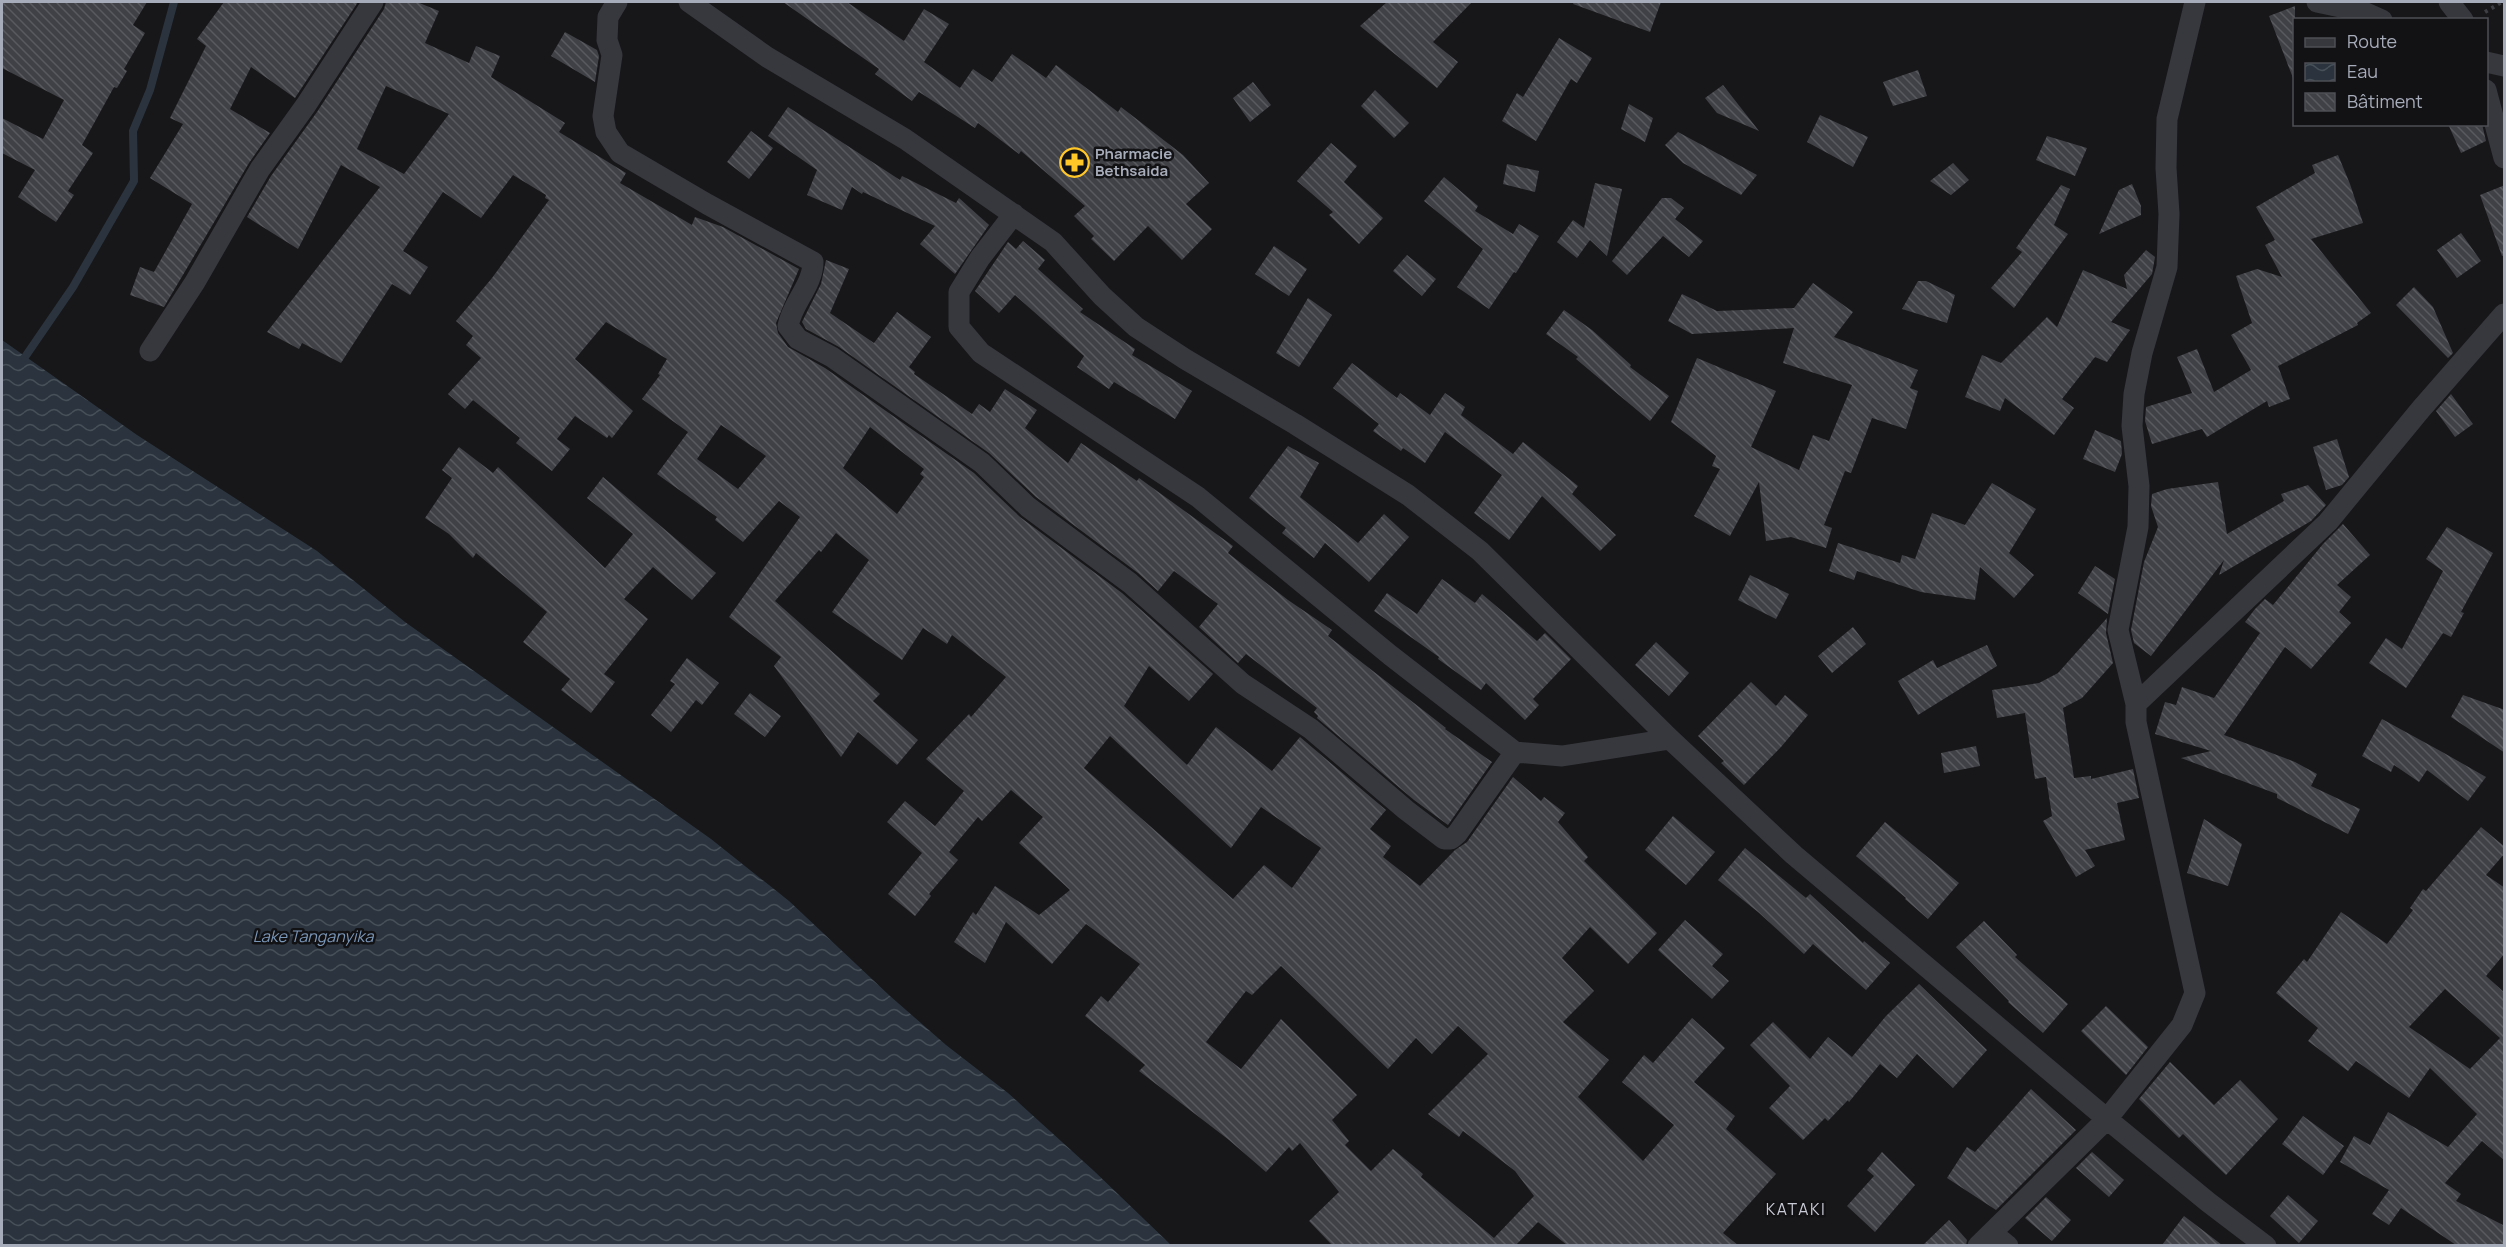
<svg xmlns="http://www.w3.org/2000/svg" width="2506" height="1247" viewBox="0 0 2506 1247" font-family="Manrope,sans-serif">
<style>
.water{fill:url(#water-waves)}
.lines{fill:none;stroke-linecap:round;stroke-linejoin:round}
.stream{stroke:#2b343e;stroke-width:8}
.building{fill:url(#building-back-hatch);fill-rule:evenodd}
.path{stroke:#3d3f45;stroke-width:4;stroke-dasharray:3 4.5;stroke-linecap:butt}
.street{stroke:#37383e;stroke-width:21}
.labels{text-anchor:middle;dominant-baseline:central;stroke-width:5;stroke-linejoin:round;paint-order:stroke}
.poi-label{font-size:15px;font-weight:bold;fill:#a7acba;stroke:#121114;text-anchor:start}
.water-label{font-size:16px;font-style:italic;fill:#7b97b8;stroke:#121114}
.neighbourhood-label{font-size:16px;letter-spacing:1.5px;fill:#c9cbd6;stroke:#121114}
</style>
<defs>
<pattern id="water-waves" width="16" height="10" patternUnits="userSpaceOnUse" patternTransform="scale(1.5)"><rect width="16" height="10" fill="#2b343e"/><path d="M0 5q4-4 8 0t8 0" fill="none" stroke="#474f58"/></pattern>
<pattern id="building-back-hatch" width="6" height="6" patternUnits="userSpaceOnUse" patternTransform="scale(1.5)"><rect width="6" height="6" fill="#404146"/><path d="M-1 5l2 2M0 0l6 6M5-1l2 2" fill="none" stroke="#595a5f"/></pattern>
</defs>
<rect width="100%" height="100%" fill="#171719"/>
<path class="water" d="M2,340L137,435L317,551L405,622L711,839L789,901L890,996L946,1045L1008,1093L1094,1171L1171,1245H2Z"/>
<g class="lines">
<path class="stream" d="M25,357L73,287L134,181L133,131L150,90L174,2"/>
</g>
<path class="building" d="M2,2H147L133,25L145,33L124,69L127,71L117,88L114,87L82,145L93,153L68,191L74,195L56,222L18,197L35,170L2,153V118L43,139L64,100L2,68Z
M224,2H358L295,98L251,67L230,109L270,133L249,163L164,307L130,295L140,267L154,272L192,204L150,178L183,124L170,118L206,46L197,39Z
M386,2H417L439,11L425,43L469,63L476,46L500,56L491,77L565,123L559,132L626,173L620,183L692,225L695,217L723,227L799,269L776,323L778,333L788,347L825,368L974,473L1020,517L1122,593L1213,674L1189,701L1149,666L1124,706L1187,765L1216,727L1272,771L1300,737L1386,810L1370,829L1391,846L1383,857L1420,886L1455,850L1467,842L1513,777L1541,801L1544,797L1565,813L1558,822L1588,857L1584,861L1657,933L1628,964L1590,927L1562,958L1594,991L1563,1022L1609,1060L1578,1097L1643,1161L1674,1125L1622,1082L1644,1055L1653,1063L1692,1018L1725,1048L1694,1082L1735,1116L1726,1129L1776,1174L1723,1233L1738,1245H1567L1538,1222L1516,1245H1332L1309,1221L1339,1192L1300,1143L1292,1151L1289,1147L1266,1172L1229,1140L1139,1071L1145,1065L1085,1016L1101,996L1108,1002L1140,964L1086,924L1052,964L1006,922L985,963L954,942L973,912L976,915L995,886L1039,915L1070,890L1019,843L1043,817L1011,790L982,821L978,817L949,852L958,860L929,894L931,896L915,916L888,894L922,853L887,822L905,801L935,826L964,791L926,759L969,714L971,717L1006,677L952,635L947,644L923,628L902,660L832,612L869,560L836,533L821,552L819,550L775,601L880,694L873,701L918,740L897,765L858,732L841,757L774,666L781,657L729,617L800,517L779,501L743,542L715,520L717,517L657,474L688,432L642,399L660,375L658,374L667,359L606,322L575,359L633,411L612,438L609,435L607,438L575,416L557,439L570,449L552,471L516,443L520,438L473,400L465,409L448,394L481,358L466,345L473,336L456,321L492,278L549,200L545,198L546,195L513,175L481,218L443,192L403,251L428,267L410,295L392,284L341,363L302,343L299,349L267,332L380,187L341,165L298,249L247,217L271,176L317,112L384,9ZM386,86L449,114L404,174L357,149ZM721,425L766,456L738,489L697,459ZM870,427L924,469L920,474L924,477L897,514L843,468ZM1110,736L1231,848L1261,807L1321,848L1292,888L1264,865L1233,899L1084,768ZM1281,966L1388,1069L1416,1038L1432,1054L1458,1026L1488,1054L1428,1114L1459,1137L1463,1131L1515,1171L1534,1196L1494,1238L1421,1177L1423,1174L1393,1149L1371,1171L1345,1145L1349,1141L1332,1120L1357,1095L1281,1019L1241,1069L1206,1042L1246,991L1252,995Z
M783,2H847L904,41L924,9L949,24L924,62L960,88L973,69L992,82L1012,54L1046,78L1056,65L1118,112L1121,107L1183,155L1209,183L1186,204L1212,229L1182,260L1148,226L1114,261L1091,239L1094,236L1074,216L1085,206L1021,151L1019,154L978,123L975,128L919,92L912,101L875,74L879,69Z
M1387,2H1472L1433,42L1458,62L1437,88L1360,26Z
M1574,2H1661L1650,32L1573,4Z
M2295,6V77L2293,78L2269,16Z
M565,32L597,50L599,56L595,82L551,56Z
M1559,38L1592,58L1577,83L1571,79L1536,141L1502,121L1517,93L1523,97Z
M1918,70L1927,96L1893,106L1883,82Z
M1253,82L1271,105L1250,122L1233,98Z
M1723,85L1759,131L1717,113L1705,98Z
M1375,90L1409,123L1394,138L1361,106Z
M1629,104L1653,118L1645,142L1621,129Z
M788,107L900,180L902,176L956,203L959,198L989,225L955,274L920,244L935,226L863,192L862,194L852,187L842,210L807,195L817,170L768,136Z
M1820,115L1868,137L1853,167L1807,142Z
M2448,124H2482L2486,141L2461,153Z
M751,131L773,148L749,179L727,162Z
M1678,132L1757,175L1741,195L1683,163L1665,145Z
M2047,136L2087,148L2075,176L2036,160Z
M1331,143L1357,166L1344,182L1383,218L1359,244L1329,215L1333,212L1297,181Z
M2338,155L2350,184L2363,223L2311,239L2371,313L2357,323L2358,325L2278,366L2290,399L2269,407L2267,401L2207,437L2202,429L2152,444L2145,421L2146,407L2192,393L2177,357L2197,349L2214,392L2251,370L2231,335L2252,323L2236,276L2257,269L2282,277L2265,245L2275,240L2256,207L2315,173L2312,165Z
M1953,163L1969,180L1951,195L1930,181Z
M1507,164L1539,171L1535,192L1503,184Z
M1444,177L1478,206L1475,211L1513,234L1519,224L1539,236L1516,273L1514,272L1489,309L1457,287L1483,249L1424,201Z
M1595,183L1622,189L1607,256L1590,240L1577,258L1557,242L1573,220L1584,228Z
M2132,184L2141,206V215L2099,234L2119,190Z
M2061,185L2070,189L2054,225L2068,234L2014,308L1991,288L2022,252L2016,248Z
M2505,185V255L2502,256L2480,195Z
M1662,198H1671L1684,208L1675,219L1703,241L1689,257L1663,236L1627,275L1612,261Z
M2461,233L2481,261L2457,278L2437,250Z
M1023,241L1045,260L1038,269L1083,309L1080,312L1135,349L1132,355L1192,391L1175,419L1114,382L1109,389L1077,367L1084,356L1015,295L999,313L975,291L1008,242L1016,249Z
M1274,246L1307,269L1289,296L1255,274Z
M2146,250L2155,257L2152,274L2111,322L2130,330L2107,362L2095,357L2062,399L2074,408L2054,435L2005,398L2000,411L1965,397L1982,355L2001,363L2047,317L2057,327L2083,270L2127,289L2124,275Z
M1407,255L1436,279L1422,296L1393,271Z
M826,260L849,269L830,313L874,343L897,312L931,337L909,367L915,372L914,374L972,414L979,404L990,412L1005,389L1037,410L1025,428L1068,463L1081,443L1137,481L1139,478L1233,546L1228,553L1288,600L1332,630L1328,636L1446,728L1445,729L1492,762L1448,825L1414,800L1317,718L1318,716L1314,712L1317,708L1246,654L1238,663L1199,627L1218,604L1174,571L1158,591L1138,573L1036,497L989,453L839,347L806,329L802,322L821,284Z
M1918,281H1926L1955,295L1947,323L1902,309Z
M1813,283L1853,312L1834,337L1918,370L1910,388L1918,391L1906,429L1872,418L1851,473L1845,471L1824,525L1832,528L1826,548L1791,537L1766,541L1759,482L1730,536L1694,516L1720,469L1712,466L1716,456L1671,422L1697,358L1776,391L1751,447L1799,470L1813,435L1829,441L1852,385L1783,363L1794,328L1692,334L1668,321L1682,294L1717,311L1794,308Z
M2414,287L2433,307L2453,353L2448,358L2396,305Z
M1308,298L1332,315L1299,367L1276,353Z
M1564,310L1592,330L1631,365L1630,367L1669,396L1650,421L1576,359L1578,357L1546,334Z
M1352,363L1397,398L1400,393L1430,415L1445,393L1465,407L1461,415L1513,454L1523,442L1578,486L1572,494L1616,535L1600,551L1542,496L1509,540L1474,513L1502,475L1445,432L1425,463L1403,448L1401,451L1373,431L1379,424L1333,388Z
M2451,394L2473,424L2455,437L2436,411Z
M2095,430L2121,441L2122,454L2115,472L2083,459Z
M2337,439L2349,477L2342,485L2326,490L2313,447Z
M1288,446L1319,463L1300,497L1358,543L1384,514L1409,537L1369,582L1325,543L1314,558L1282,533L1286,528L1249,498Z
M459,447L493,473L498,467L605,568L633,534L587,498L603,477L716,573L692,600L653,567L624,599L648,619L604,674L615,682L591,713L561,690L570,679L523,642L547,612L476,553L473,558L449,534L425,518L452,478L442,470Z
M2218,482L2227,534L2284,501L2281,494L2308,485L2326,505L2311,521L2219,575L2224,560L2151,656L2134,643L2131,630L2144,562L2158,527L2151,506L2152,494L2167,489Z
M1992,483L2036,509L2009,553L2034,575L2014,598L1980,567L1975,600L1921,592L1857,571L1854,580L1829,571L1838,543L1900,563L1902,555L1915,559L1932,513L1965,525Z
M2343,524L2370,555L2337,585L2351,597L2339,612L2351,623L2311,669L2285,647L2224,735L2295,762L2317,774L2311,786L2360,809L2348,834L2277,798V794L2181,758L2211,751L2155,734L2165,702L2176,705L2182,687L2214,698L2260,633L2245,622L2255,609L2265,599L2273,605L2323,544Z
M2447,527L2493,553L2461,612L2464,613L2451,637L2443,633L2406,688L2369,663L2386,638L2402,649L2443,571L2426,559Z
M2095,566L2115,579L2108,614L2078,593Z
M1750,575L1789,594L1776,619L1738,600Z
M1442,579L1475,603L1482,594L1537,641L1545,633L1571,659L1533,699L1539,705L1525,720L1486,683L1481,690L1438,659L1439,657L1374,611L1387,593L1417,614Z
M2107,618L2106,633L2113,663L2082,698L2063,708L2074,778L2091,776V779L2133,769L2139,798L2117,803L2125,840L2085,850L2095,866L2076,877L2043,821L2052,816L2046,777L2035,779L2025,713L1997,718L1992,690L2039,683L2058,673Z
M1853,627L1866,644L1832,673L1818,656Z
M1656,642L1689,673L1669,696L1635,665Z
M1987,645L1997,666L1918,715L1898,681L1933,660L1937,668Z
M687,658L719,683L702,705L696,700L671,732L651,715L675,684L670,681Z
M1751,682L1776,706L1785,695L1808,715L1781,747L1744,785L1721,763L1724,761L1698,736Z
M750,693L781,716L765,737L734,714Z
M2463,695L2505,710V753L2451,717Z
M2382,719L2444,753L2486,777L2468,801L2427,770L2419,782L2394,765L2391,772L2362,756Z
M1976,746L1980,766L1944,773L1941,753Z
M1673,816L1715,852L1686,885L1645,850Z
M2204,819L2242,844L2228,886L2187,873Z
M1885,822L1959,883L1928,919L1905,899L1906,898L1856,856Z
M2481,827L2505,847V853L2486,875L2505,888V953L2486,976L2505,993V1161L2482,1141L2445,1183L2461,1194L2456,1201L2505,1226V1245H2456L2401,1208L2389,1225L2372,1214L2389,1190L2340,1162L2354,1136L2370,1145L2388,1112L2448,1147L2477,1114L2430,1068L2409,1098L2356,1061L2348,1071L2308,1041L2318,1028L2276,993L2304,959L2307,962L2341,912L2387,944L2413,910L2410,908L2423,889L2426,891ZM2445,989L2500,1038L2470,1069L2409,1027Z
M1745,848L1806,898L1810,894L1863,943L1864,941L1890,963L1866,990L1813,944L1804,954L1758,912L1718,880Z
M1685,920L1723,954L1712,966L1729,981L1712,999L1658,950Z
M1984,921L2017,955L2015,957L2068,1004L2043,1033L2008,1002L2009,1001L1956,947Z
M1919,984L1987,1050L1953,1088L1917,1054L1897,1078L1880,1064L1849,1102L1848,1100L1828,1121L1825,1118L1803,1140L1769,1108L1790,1086L1750,1045L1773,1022L1810,1059L1828,1037L1852,1057L1886,1016Z
M2106,1006L2148,1047L2126,1075L2081,1031Z
M2170,1062L2214,1105L2240,1080L2278,1119L2226,1175L2183,1134L2179,1138L2139,1099Z
M2031,1089L2076,1130L1996,1210L1947,1178L1967,1147L1975,1152Z
M2303,1116L2344,1146L2323,1175L2282,1144Z
M1882,1152L1915,1185L1875,1232L1847,1206L1874,1176L1867,1170Z
M2092,1152L2124,1180L2109,1197L2076,1168Z
M2288,1195L2318,1221L2299,1243L2270,1216Z
M2046,1197L2071,1220L2052,1241L2025,1218Z
M2184,1216L2192,1222L2222,1245H2162Z
M1949,1220L1967,1240L1966,1245H1923Z"/>
<g class="lines">
<path class="path" d="M2485,12L2502,2"/>
<path class="street" d="M617,2L608,17L607,40L612,55L603,116L606,132L620,153L707,204L813,262C813,285 792,303 788,326L798,339L832,357L982,463L1028,507L1130,583L1243,684L1311,729L1406,810L1444,839H1451L1457,834L1515,752
M689,2L767,57L905,139L1053,242L1102,296L1136,327L1185,359L1295,424L1408,495L1480,551L1670,739L1794,855L2107,1119L2208,1202L2266,1246
M2317,2L2364,12L2382,20
M2449,2L2463,20
M2486,62L2504,66
M2486,90L2504,158
M1014,214L980,258L959,292V327L981,353L1198,497L1390,655L1515,752L1562,756L1670,739
M150,351L195,282L260,169L306,105L373,2
M2136,704L2118,630L2138,527L2139,486L2132,426L2134,394L2142,353L2167,267L2169,214L2166,168L2167,119L2195,2
M1992,1233L2008,1246
M1978,1246L2107,1119L2182,1025L2195,993L2136,722V704L2328,522L2421,409L2504,314"/>
</g>
<defs>
<symbol id="pharmacy-ring" viewBox="-11 -11 22 22"><circle r="9.5" fill="#121114" stroke="#ffc828" stroke-width="1.5"/><path d="M-2-6h4v4h4v4h-4v4h-4v-4h-4v-4h4Z" fill="#ffc828"/></symbol>
</defs>
<g fill-rule="evenodd">
<use href="#pharmacy-ring" x="1058" y="146" width="33" height="33"/>
</g>
<g class="labels">
<g class="poi-label">
<text x="1095" y="153">Pharmacie<tspan x="1095" dy="17">Bethsaida</tspan></text>
</g>
<g class="water-label">
<text x="313" y="936">Lake Tanganyika</text>
</g>
<g class="neighbourhood-label">
<text x="1796" y="1209">KATAKI</text>
</g>
</g>
<rect width="2506" height="1247" fill="none" stroke="#a7acba" stroke-width="6"/>
<rect x="2293" y="18" width="195" height="108" fill="#121114" stroke="#4e4f56" stroke-width="1.5"/>
<rect x="2305" y="38" width="30" height="9" fill="#37383e" stroke="#4e4f56" stroke-width="1.5"/>
<text x="2347" y="48" font-size="18" fill="#a7acba">Route</text>
<rect x="2305" y="63" width="30" height="18" fill="url(#water-waves)" stroke="#4e4f56" stroke-width="1.5"/>
<text x="2347" y="78" font-size="18" fill="#a7acba">Eau</text>
<rect x="2305" y="93" width="30" height="18" fill="url(#building-back-hatch)" stroke="#4e4f56" stroke-width="1.5"/>
<text x="2347" y="108" font-size="18" fill="#a7acba">Bâtiment</text>
</svg>
